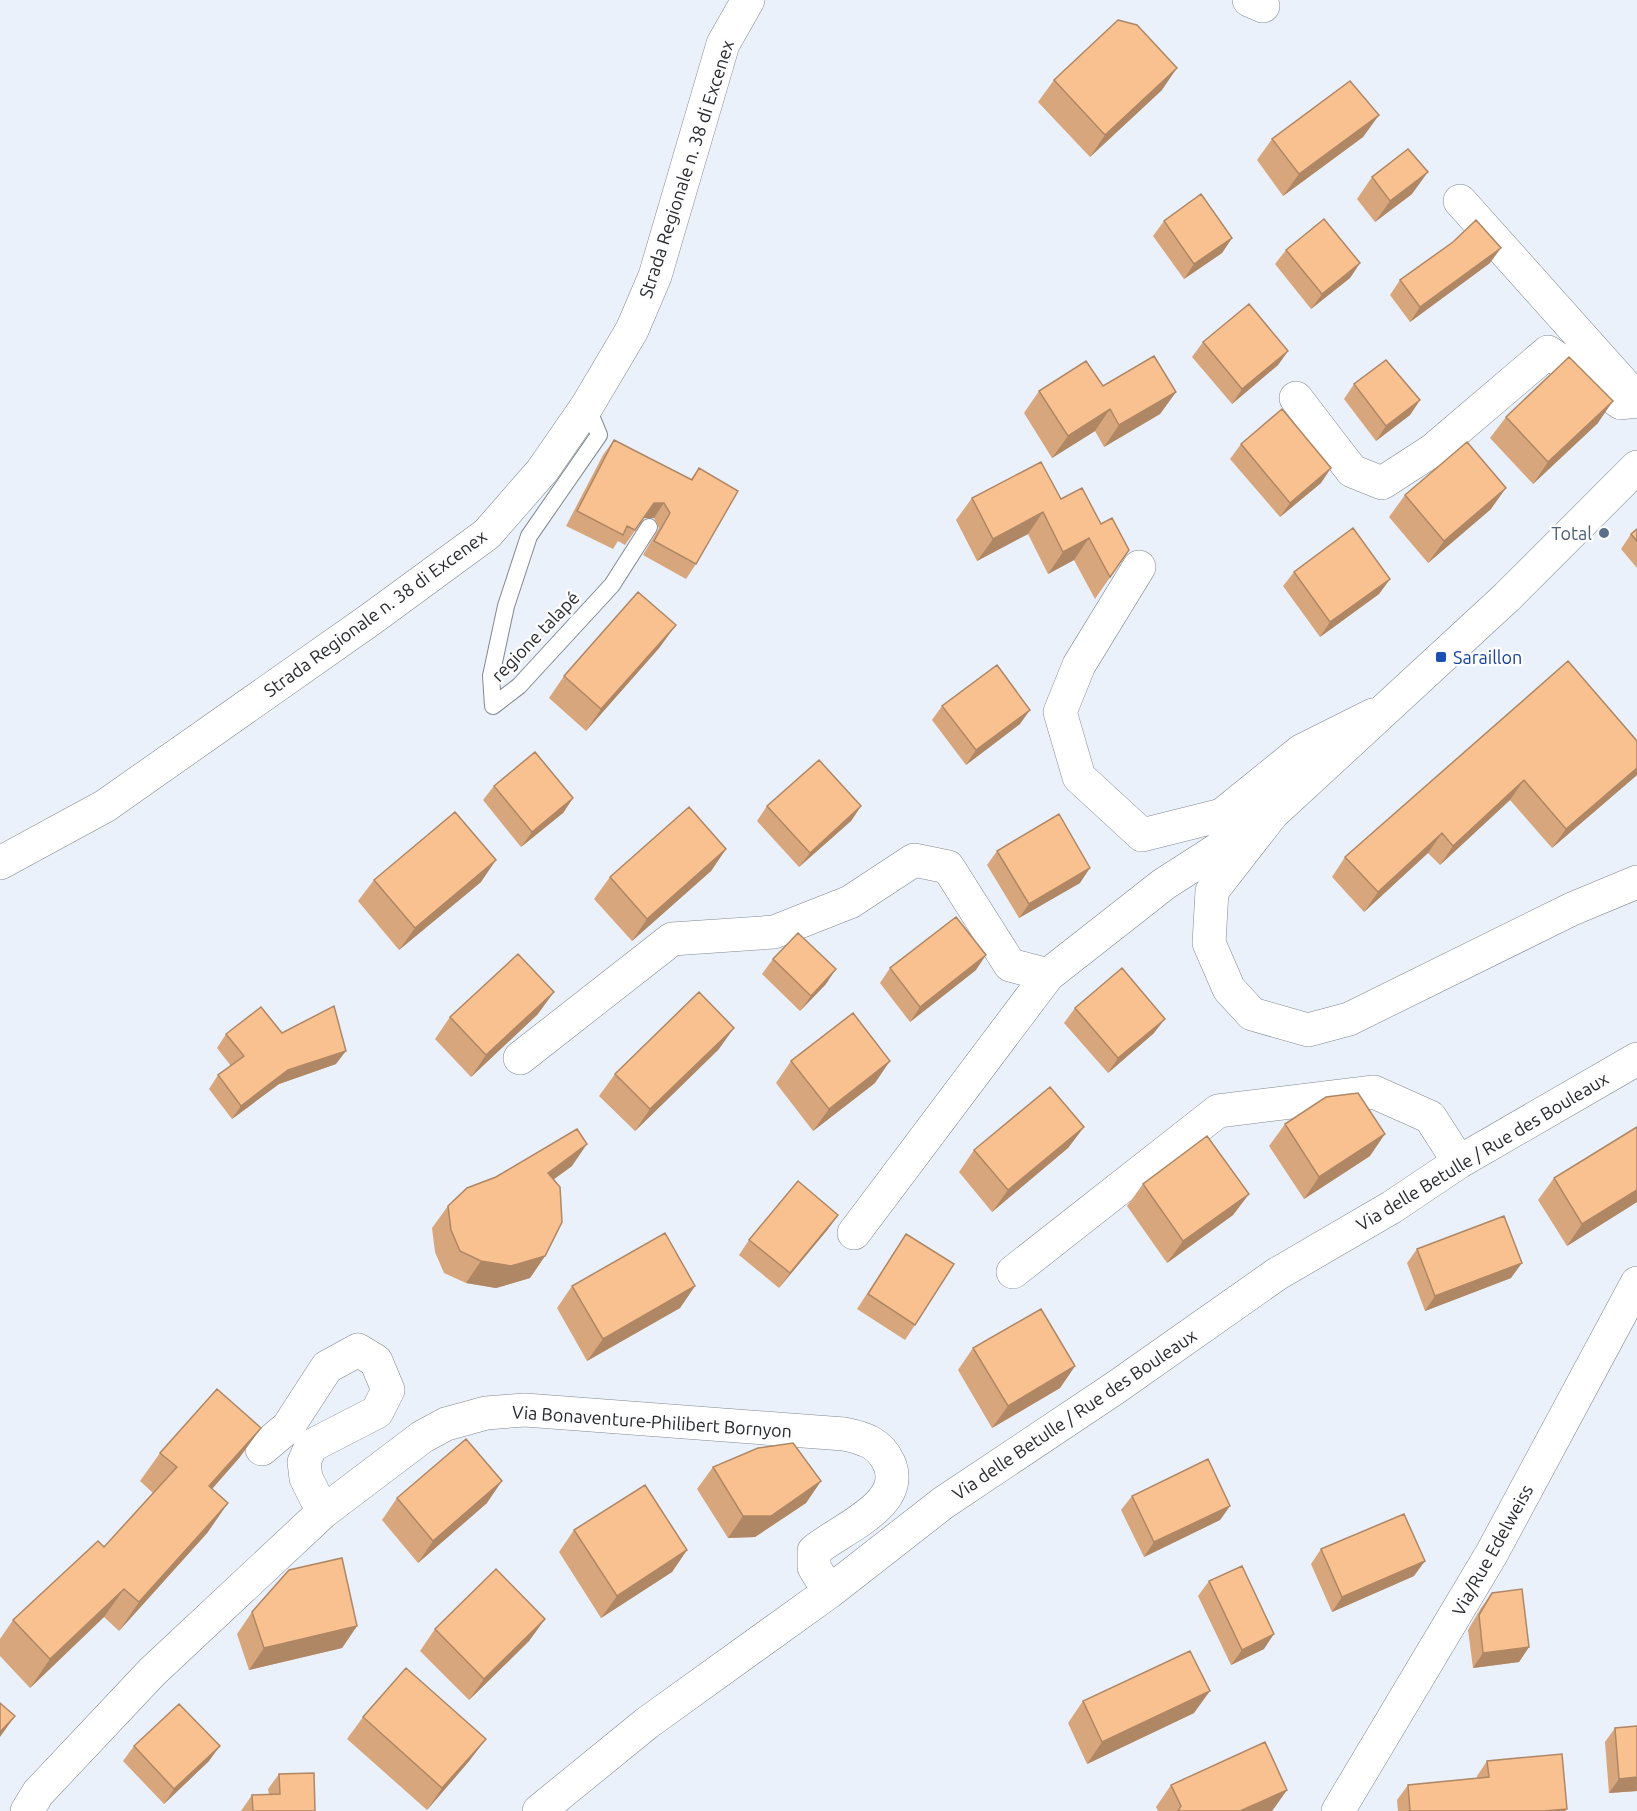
<svg xmlns="http://www.w3.org/2000/svg" width="1637" height="1811" viewBox="0 0 1637 1811" font-family="Ubuntu,sans-serif">
<style>
.lines{fill:none;stroke-linecap:round;stroke-linejoin:round}
.service-casing{stroke:#818891;stroke-width:18}
.minor-casing{stroke:#818891;stroke-width:34}
.secondary-casing{stroke:#818891;stroke-width:34}
.service{stroke:#fff;stroke-width:16}
.minor{stroke:#fff;stroke-width:33}
.secondary{stroke:#fff;stroke-width:33}
.wall{fill:#d7a67c}
.shaded-wall{fill:#af8765}
.building{fill:#fac190;stroke:#af8765;stroke-width:1.5}
.service-dot{fill:#5c6f8a;stroke:#fdfdfd;stroke-width:2}
.transit-dot{fill:#1a4fb4;stroke:#fdfdfd;stroke-width:2}
.labels{text-anchor:middle;dominant-baseline:central;stroke-width:5;stroke-linejoin:round;paint-order:stroke}
.street-label{font-size:18px;fill:#26282c;stroke:#fdfdfd}
.service-label{font-size:18px;fill:#4e5e75;stroke:#fdfdfd;text-anchor:end}
.transit-label{font-size:18px;fill:#164399;stroke:#fdfdfd;text-anchor:start}
</style>
<rect width="100%" height="100%" fill="#eaf1fb"/>
<g class="lines">
<defs>
<path id="service" d="M587,406L599,435L529,536L506,606L491,676L493,706L519,686L612,585L649,527"/>
<path id="minor" d="M1249,0L1263,6
M1460,201L1637,399
M1296,398L1352,471L1382,483L1433,450L1548,352L1621,403L1637,401
M1139,567L1079,665L1060,712L1079,777L1142,835L1222,815L1301,751L1373,715
M520,1058L672,939L774,932L850,902L914,860L948,867L1010,965L1048,975
M854,1233L1048,975L1164,884L1268,817
M1013,1272L1218,1111L1374,1092L1430,1117L1459,1162
M262,1449L288,1427L327,1367L358,1350L376,1361L388,1390L377,1412L311,1446L304,1462L306,1478L323,1512
M27,1811L38,1793L152,1672L323,1512L422,1437L446,1424L486,1413L525,1410L844,1434C864,1438 880,1443 889,1463C907,1505 840,1529 814,1551V1567L829,1592
M539,1811L647,1723L829,1592L943,1503L1115,1388L1277,1274L1392,1207L1459,1162L1637,1059
M1338,1811L1492,1553L1637,1283"/>
<path id="secondary" d="M1637,467L1507,597L1272,814L1212,891L1209,943L1229,989L1252,1014L1308,1030L1349,1019L1572,909L1637,882
M0,863L105,806L371,619L487,534L542,471L587,406L632,330L655,276L723,44L748,0"/>
</defs>
<use href="#service" class="service-casing"/>
<use href="#minor" class="minor-casing"/>
<use href="#secondary" class="secondary-casing"/>
<use href="#service" class="service"/>
<use href="#minor" class="minor"/>
<use href="#secondary" class="secondary"/>
</g>
<path class="wall" d="M1054,80L1162,90L1090,157L1038,102Z
M1379,115L1363,137L1283,196L1257,160L1272,139Z
M1372,177L1412,194L1375,222L1357,199Z
M1164,221L1232,238L1222,253L1184,279L1153,236Z
M1286,250L1360,263L1350,278L1311,309L1275,264Z
M1490,263L1410,322L1390,295L1400,280Z
M1203,342L1288,351L1278,365L1232,404L1192,357Z
M1354,384L1420,400L1410,415L1376,441L1344,399Z
M1103,386L1176,392L1160,414L1104,447L1095,431L1052,458L1024,413L1039,391Z
M1506,417L1598,423L1533,484L1490,438Z
M614,440L691,479L699,468L696,564L686,579L643,555L659,528L654,518H644L625,545L618,541L613,549L566,526L603,455Z
M1241,444L1321,483L1280,517L1230,459Z
M1405,495L1491,509L1428,563L1389,517Z
M972,498L1061,499L1101,524L1129,550L1095,599L1074,560L1048,574L1028,534L977,561L956,520Z
M1637,529V568L1621,549L1631,534Z
M1294,572L1390,579L1379,594L1320,637L1283,586Z
M660,647L586,731L549,698L564,676Z
M1568,661L1636,776L1552,848L1510,800L1440,865L1428,853L1364,912L1332,877L1345,857Z
M942,706L1020,724L966,765L932,720Z
M494,786L573,798L563,813L521,847L483,800Z
M767,806H861L851,821L799,867L757,821Z
M726,849L711,871L632,941L594,899L610,877Z
M997,851L1080,883L1019,918L987,865Z
M374,880L481,882L399,950L358,901Z
M773,959L826,984L800,1011L762,974Z
M890,968L976,970L910,1022L880,983Z
M1075,1008L1154,1033L1108,1073L1064,1023Z
M538,1014L471,1077L435,1039L450,1017Z
M282,1033L336,1064L279,1084L232,1119L209,1089L218,1075L231,1066L217,1048L226,1034Z
M719,1049L635,1131L599,1096L615,1074Z
M791,1061L875,1083L813,1131L776,1083Z
M1285,1124L1370,1156L1304,1199L1269,1146Z
M1084,1127L1068,1148L992,1212L959,1172L974,1150Z
M572,1166L553,1180L545,1256L530,1278L496,1288L466,1283L444,1273L435,1252L432,1228L448,1206Z
M1554,1178L1637,1202L1567,1246L1538,1200Z
M1143,1184L1249,1194L1233,1215L1167,1263L1127,1206Z
M838,1215L828,1229L779,1288L739,1255L749,1240Z
M906,1234L915,1325L905,1340L857,1309Z
M1417,1249L1511,1278L1425,1311L1407,1263Z
M572,1286H695L680,1308L587,1361L557,1308Z
M973,1348L1075,1366L1060,1388L992,1428L958,1370Z
M160,1453L240,1457L212,1489L208,1532L119,1631L104,1617L30,1688L0,1656V1639L13,1620L104,1547L153,1493L140,1481Z
M713,1467L821,1481L806,1503L755,1537L728,1538L697,1489Z
M1132,1496L1230,1506L1220,1520L1144,1557L1121,1510Z
M397,1498L487,1503L418,1563L382,1520Z
M574,1530L687,1550L672,1572L601,1618L559,1552Z
M1321,1549L1414,1576L1332,1612L1311,1564Z
M1209,1581L1264,1649L1231,1665L1198,1596Z
M1492,1593L1529,1647L1519,1662L1473,1668L1468,1630L1481,1608Z
M252,1612L357,1626L342,1648L249,1670L237,1634Z
M545,1619L529,1641L469,1700L420,1651L435,1629Z
M1083,1701L1194,1713L1087,1764L1068,1723Z
M363,1717L470,1760L427,1810L347,1739Z
M1615,1728L1637,1791L1609,1793L1605,1742Z
M134,1746L209,1761L164,1804L123,1761Z
M1487,1761L1567,1809L1565,1811H1398L1397,1800L1408,1785L1477,1778V1776Z
M279,1774L315,1811H241L252,1795L269,1794L268,1789Z
M1171,1785L1287,1790L1272,1811H1158L1156,1807Z"/>
<path class="shaded-wall" d="M1177,68L1162,90L1090,157L1105,135Z
M1379,115L1363,137L1283,196L1299,174Z
M1428,172L1412,194L1375,222L1390,201Z
M1232,238L1222,253L1184,279L1194,264Z
M1501,248L1490,263L1410,322L1420,307Z
M1360,263L1350,278L1311,309L1322,294Z
M1288,351L1278,365L1232,404L1242,389Z
M1176,392L1160,414L1104,447L1119,425Z
M1420,400L1410,415L1376,441L1386,426Z
M1613,401L1598,423L1533,484L1548,462Z
M1110,409L1095,431L1052,458L1068,436Z
M1331,468L1321,483L1280,517L1290,503Z
M1506,488L1491,509L1428,563L1444,541Z
M654,503H664L654,518H644Z
M1043,512L1028,534L977,561L993,539Z
M1089,538L1074,560L1048,574L1063,552Z
M1390,579L1379,594L1320,637L1330,622Z
M676,625L660,647L586,731L601,709Z
M1030,710L1020,724L966,765L976,750Z
M1637,768V775L1552,848L1566,829Z
M1524,780L1510,800L1440,865L1453,846Z
M573,798L563,813L521,847L532,832Z
M861,806L851,821L799,867L810,853Z
M1442,833L1428,853L1364,912L1378,892Z
M726,849L711,871L632,941L647,919Z
M496,860L481,882L399,950L415,928Z
M1090,868L1080,883L1019,918L1029,904Z
M986,955L976,970L910,1022L920,1007Z
M836,969L826,984L800,1011L811,996Z
M554,992L538,1014L471,1077L486,1055Z
M1165,1019L1154,1033L1108,1073L1118,1058Z
M734,1028L719,1049L635,1131L650,1109Z
M346,1051L336,1064L279,1084L232,1119L241,1106L288,1070Z
M890,1061L875,1083L813,1131L829,1109Z
M1084,1127L1068,1148L992,1212L1008,1190Z
M1385,1134L1370,1156L1304,1199L1319,1177Z
M587,1144L572,1166L532,1195L548,1173Z
M1637,1190V1202L1567,1246L1582,1224Z
M1249,1194L1233,1215L1167,1263L1183,1241Z
M838,1215L828,1229L779,1288L790,1273Z
M545,1256L530,1278L496,1288L466,1283L481,1261Z
M1522,1263L1511,1278L1425,1311L1435,1296Z
M695,1286L680,1308L587,1361L603,1339Z
M1075,1366L1060,1388L992,1428L1008,1406Z
M261,1428L240,1457L189,1515L209,1486Z
M502,1481L487,1503L418,1563L433,1541Z
M821,1481L806,1503L755,1537L728,1538L743,1516Z
M228,1503L208,1532L119,1631L139,1602Z
M1230,1506L1220,1520L1144,1557L1154,1542Z
M687,1550L672,1572L601,1618L617,1596Z
M1425,1561L1414,1576L1332,1612L1342,1597Z
M124,1589L104,1617L30,1688L50,1659Z
M545,1619L529,1641L469,1700L484,1679Z
M357,1626L342,1648L249,1670L264,1648Z
M1274,1634L1264,1649L1231,1665L1242,1650Z
M1529,1647L1519,1662L1473,1668L1483,1653Z
M1210,1691L1194,1713L1087,1764L1102,1742Z
M15,1716L0,1737V1732Z
M486,1739L470,1760L427,1810L442,1788Z
M220,1746L209,1761L164,1804L174,1789Z
M1637,1777V1791L1609,1793L1619,1779Z
M1287,1790L1272,1811H1240Z
M1567,1809L1565,1811H1544Z"/>
<path class="building" d="M1118,20L1137,25L1177,68L1105,135L1054,80Z
M1350,81L1379,115L1299,174L1272,139Z
M1408,149L1428,172L1390,201L1372,177Z
M1201,194L1232,238L1194,264L1164,221Z
M1324,219L1360,263L1322,294L1286,250Z
M1476,220L1501,248L1420,307L1400,280L1453,242Z
M1249,304L1288,351L1242,389L1203,342Z
M1154,356L1176,392L1119,425L1110,409L1068,436L1039,391L1086,361L1103,386Z
M1569,357L1613,401L1548,462L1506,417Z
M1386,360L1420,400L1386,426L1354,384Z
M1282,409L1331,468L1290,503L1241,444Z
M614,440L692,480L699,468L738,491L696,564L654,541L670,513L664,503H654L635,530L627,526L623,535L577,511Z
M1467,442L1506,488L1444,541L1405,495Z
M1041,462L1061,499L1082,488L1101,524L1112,518L1129,550L1110,577L1089,538L1063,552L1043,512L993,539L972,498Z
M1353,528L1390,579L1330,622L1294,572Z
M1637,529V541L1631,534Z
M638,592L676,625L601,709L564,676Z
M1568,661L1637,741V768L1566,829L1524,780L1453,846L1442,833L1378,892L1345,857Z
M997,665L1030,710L976,750L942,706Z
M535,752L573,798L532,832L494,786Z
M819,760L861,806L810,853L767,806Z
M689,807L726,849L647,919L610,877Z
M455,812L496,860L415,928L374,880Z
M1059,814L1090,868L1029,904L997,851Z
M956,917L986,955L920,1007L890,968Z
M798,933L836,969L811,996L773,959Z
M518,954L554,992L486,1055L450,1017Z
M1122,968L1165,1019L1118,1058L1075,1008Z
M699,992L734,1028L650,1109L615,1074Z
M334,1006L346,1051L288,1070L241,1106L218,1075L244,1056L226,1034L261,1007L282,1033Z
M853,1013L890,1061L829,1109L791,1061Z
M1050,1087L1084,1127L1008,1190L974,1150Z
M1358,1093L1385,1134L1319,1177L1285,1124L1326,1097Z
M1637,1127V1190L1582,1224L1554,1178Z
M577,1129L587,1144L548,1173L560,1187L562,1222L545,1256L511,1266L481,1261L460,1251L451,1230L448,1206L467,1188L496,1177Z
M1207,1136L1249,1194L1183,1241L1143,1184Z
M798,1181L838,1215L790,1273L749,1240Z
M1504,1216L1522,1263L1435,1296L1417,1249Z
M665,1233L695,1286L603,1339L572,1286Z
M906,1234L954,1264L915,1325L868,1294Z
M1041,1309L1075,1366L1008,1406L973,1348Z
M217,1389L261,1428L209,1486L228,1503L139,1602L124,1589L50,1659L13,1620L98,1541L104,1547L177,1467L160,1453Z
M466,1439L502,1481L433,1541L397,1498Z
M793,1443L821,1481L771,1516H743L713,1467L758,1448Z
M1208,1459L1230,1506L1154,1542L1132,1496Z
M645,1485L687,1550L617,1596L574,1530Z
M1404,1514L1425,1561L1342,1597L1321,1549Z
M342,1558L357,1626L264,1648L252,1612L289,1570Z
M1242,1566L1274,1634L1242,1650L1209,1581Z
M496,1569L545,1619L484,1679L435,1629Z
M1522,1589L1529,1647L1483,1653L1479,1615L1492,1593Z
M1190,1651L1210,1691L1102,1742L1083,1701Z
M406,1668L486,1739L442,1788L363,1717Z
M0,1703L15,1716L0,1732Z
M179,1704L220,1746L174,1789L134,1746Z
M1637,1726V1777L1619,1779L1615,1728Z
M1265,1742L1287,1790L1240,1811H1178L1181,1806L1171,1785Z
M1562,1754L1567,1809L1544,1811H1410L1408,1785L1489,1777L1487,1761Z
M314,1773L315,1811H253L252,1795L280,1794L279,1774Z"/>
<circle class="service-dot" cx="1604" cy="533" r="6"/>
<rect class="transit-dot" x="1435" y="651" width="12" height="12" rx="3"/>
<g class="labels">
<g class="street-label">
<text transform="translate(686 169) rotate(-72)">Strada Regionale n. 38 di Excenex</text>
<text transform="translate(375 613) rotate(-36)">Strada Regionale n. 38 di Excenex</text>
<text transform="translate(535 636) rotate(-46)">regione talapé</text>
<text transform="translate(1482 1151) rotate(-31)">Via delle Betulle / Rue des Bouleaux</text>
<text transform="translate(1074 1414) rotate(-34)">Via delle Betulle / Rue des Bouleaux</text>
<text transform="translate(652 1421) rotate(4)">Via Bonaventure-Philibert Bornyon</text>
<text transform="translate(1492 1550) rotate(-61)">Via/Rue Edelweiss</text>
</g>
<g class="service-label">
<text x="1592" y="533">Total</text>
</g>
<g class="transit-label">
<text x="1453" y="657">Saraillon</text>
</g>
</g>
</svg>
